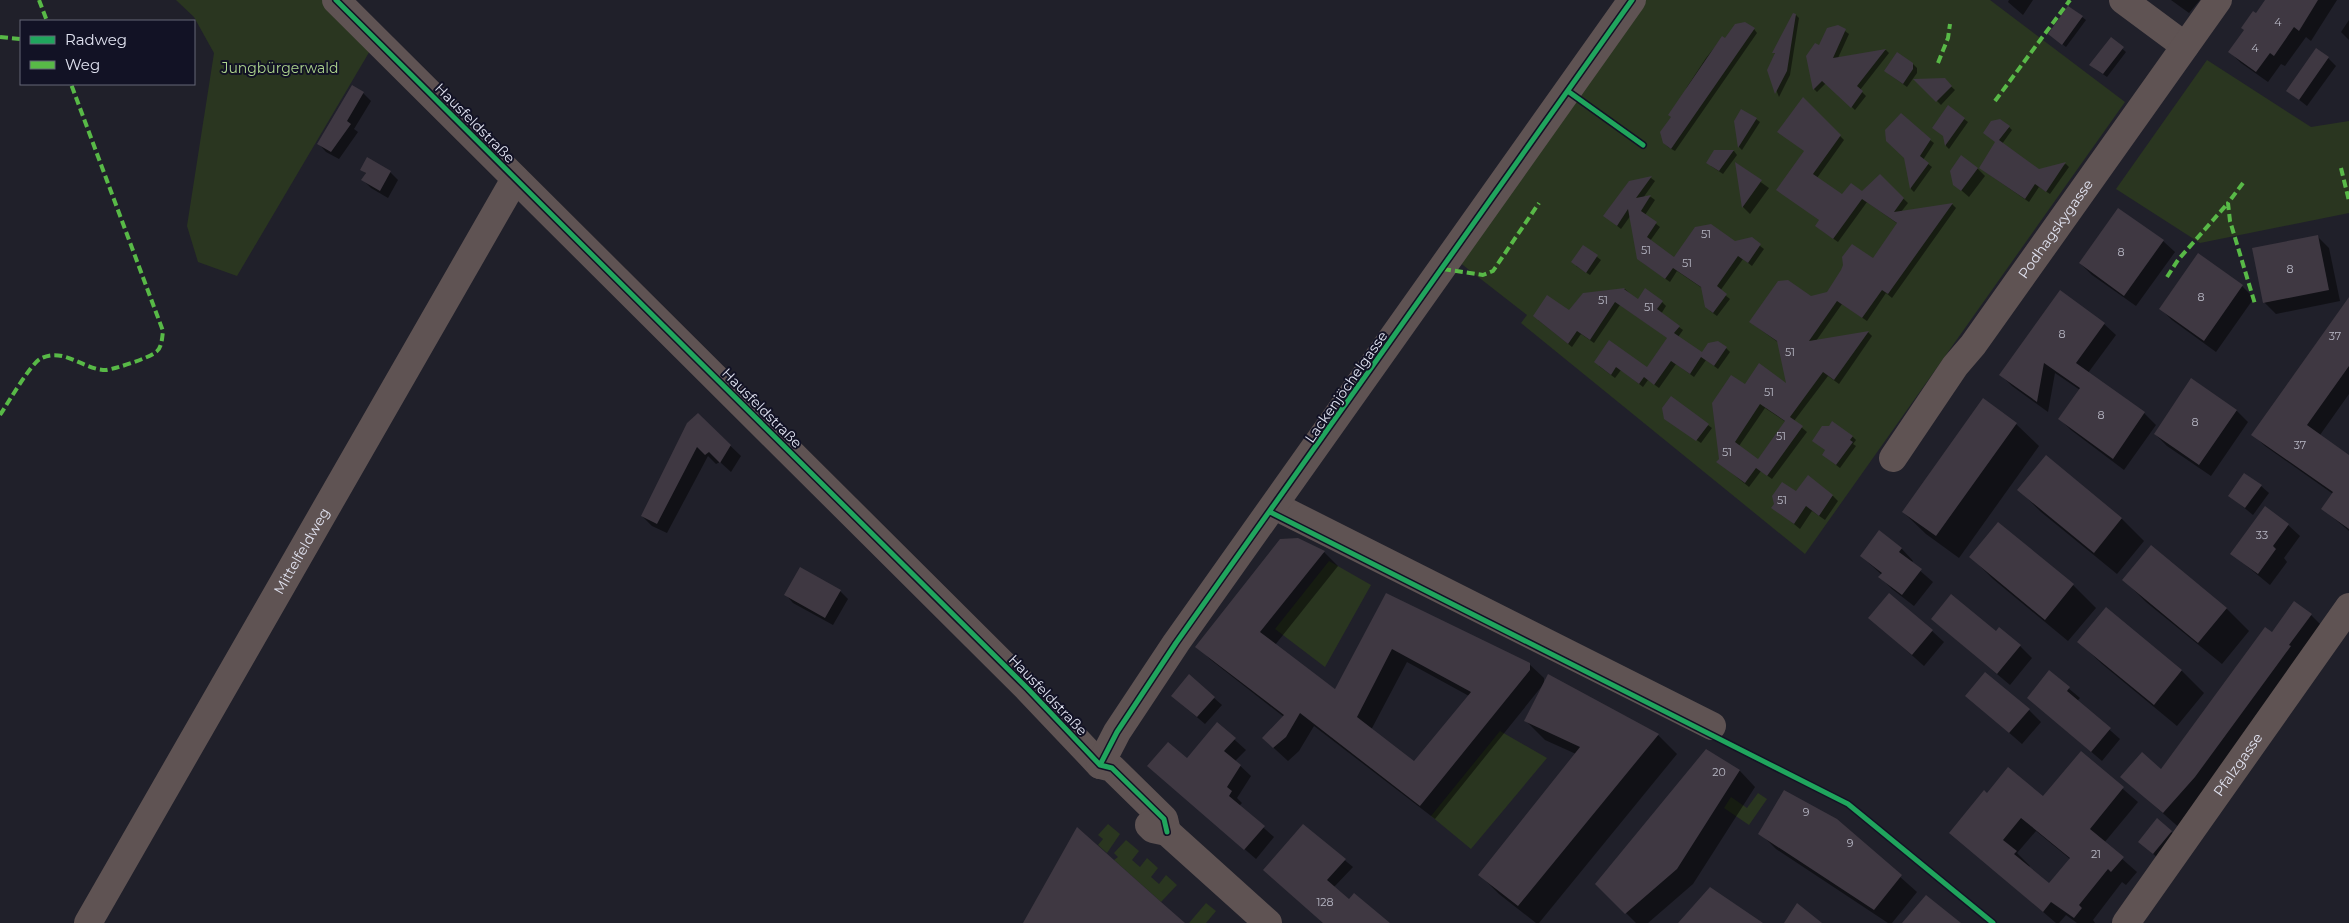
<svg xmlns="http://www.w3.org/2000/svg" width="2349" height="923" viewBox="0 0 2349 923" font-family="Montserrat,sans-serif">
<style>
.green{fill:#2a3620}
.shadow{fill:#0007;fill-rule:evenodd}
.building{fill:#3f3842;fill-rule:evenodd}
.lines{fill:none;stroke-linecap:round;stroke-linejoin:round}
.minor{stroke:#5f5353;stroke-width:28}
.quiet{stroke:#58b947;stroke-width:4;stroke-dasharray:8 4;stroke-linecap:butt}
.cycleway-casing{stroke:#121225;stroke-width:8}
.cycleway{stroke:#20a55d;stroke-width:5}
.labels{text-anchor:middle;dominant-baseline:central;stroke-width:4;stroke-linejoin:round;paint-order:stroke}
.number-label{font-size:11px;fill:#b8b8c5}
.park-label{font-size:14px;fill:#add48d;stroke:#121225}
.street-label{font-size:14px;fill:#e1e3f1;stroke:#121225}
</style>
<rect width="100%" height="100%" fill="#20202a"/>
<path class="green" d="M176,0H322L371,49L237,276L198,262L187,226L214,53L194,17Z
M1644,0H1990L2125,102L1805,554L1521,323L1527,315L1459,262Z
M2207,60L2311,127L2349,121V213L2200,243L2116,189Z
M1329,561L1371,585L1325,667L1275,629Z
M1500,731L1547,758L1471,849L1431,816Z
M1758,793L1767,799L1749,825L1724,808L1731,797L1747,808Z
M1108,824L1120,834L1107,853L1098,845L1103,839L1098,835Z
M1126,840L1139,851L1132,860L1140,867L1147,858L1158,868L1151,877L1159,884L1166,875L1177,885L1161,902L1114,860L1118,857L1114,853Z
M1206,903L1216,911L1206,923H1189Z"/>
<path class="shadow" d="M2009,0H2033L2023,15L2008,2Z
M2171,0H2200L2189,13Z
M2266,0H2337L2311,41L2306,37L2285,66L2281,64L2268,82L2241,63L2230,52Z
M1796,15L1799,18L1790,75L1779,97L1768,70L1776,54L1774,53Z
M2082,17L2086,20L2066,47L2053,37Z
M2349,20V40L2341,32Z
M1838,26L1849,34L1838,58L1886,50L1889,53L1860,90L1866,96L1855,110L1826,83L1817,92L1814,89L1807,56L1819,47Z
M1754,29L1757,33L1675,151L1668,147L1664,143L1673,117L1687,87L1706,58L1722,38L1726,40Z
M2111,39L2126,52L2107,77L2094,68Z
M2328,58L2336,66L2307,106L2288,91Z
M1913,64L1917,68V73L1907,87L1889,74Z
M1916,80H1944L1955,90L1941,105Z
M363,93L371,101L354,129L358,132L339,159L326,152L319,144Z
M1803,99L1844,140L1817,178L1842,196L1862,193L1880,176L1908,203L1901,212L1952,204L1956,208L1892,298L1886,293L1867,321L1842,304L1816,341L1868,332L1872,336L1839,384L1828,376L1794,421L1807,432L1772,479L1761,471L1749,487L1718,462L1745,386L1788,385L1779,343L1750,322L1811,297L1828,294L1873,260L1898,224L1867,202L1838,242L1821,230L1805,151L1779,132ZM1765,408L1786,422L1758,461L1739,446Z
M1948,107L1968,122L1949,149L1946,146L1944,136Z
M1756,119L1760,122L1742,150L1739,147L1735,121Z
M2009,127L2012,130L2002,144L2039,170L2066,164L2069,167L2050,194L2039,187L2029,202L1984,171L1996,142Z
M1930,140L1934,143L1923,160L1932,167L1914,192L1911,189L1905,158Z
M1734,151L1737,155L1723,174L1711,166L1715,152Z
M368,159L390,172L398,180L388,198L371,188L363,180L366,174L362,169Z
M1737,165L1769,188L1750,214L1743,207Z
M1977,168L1985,176L1969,197L1954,184Z
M1651,178L1655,181L1643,198L1651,197L1655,200L1645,215L1660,227L1650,241L1674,259L1751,239L1764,249L1752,266L1743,259L1720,291L1730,299L1717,316L1710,311L1702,288L1677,271L1670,282L1643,263L1631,215L1621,229L1605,216L1629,182Z
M2317,236L2329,248L2340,301L2276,314L2264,302Z
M2163,241L2175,252L2136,306L2092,275L2080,263Z
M1583,246L1601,260L1590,275L1576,266Z
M2198,255L2242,286L2254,298L2216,352L2172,320L2160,308Z
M1625,289L1638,301L1662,302L1666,306L1661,314L1683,330L1678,337L1702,354L1718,342L1726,348L1730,352L1718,369L1706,360L1694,377L1676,364L1659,388L1648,380L1643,387L1621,370L1615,378L1599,366L1647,369L1668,338L1620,305L1594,343L1581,334L1572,347L1538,320L1569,311L1583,294Z
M2349,308V394L2320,435L2349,456V531L2323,509L2333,494L2265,446L2253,435Z
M2104,324L2116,335L2088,373L2144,413L2156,425L2124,470L2071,430L2059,418L2080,390L2055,373L2048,412L2012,386L2001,375Z
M1671,398L1712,428L1701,443L1667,420Z
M2236,410L2248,422L2211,476L2167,446L2155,434Z
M698,415L741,456L731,472L720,462L716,464L708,456L667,533L652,526L642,516Z
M2016,424L2039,446L1959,558L1926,534L1903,512Z
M1852,436L1856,440L1853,444L1856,446L1840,468L1827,458Z
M2046,457L2122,519L2144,541L2117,574L2041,512L2019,490Z
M2261,486L2269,493L2253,515L2230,496Z
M1796,493L1833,496L1838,501L1825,520L1812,511L1800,529L1773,507Z
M1998,524L2073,585L2096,608L2068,641L1993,579L1971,557Z
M2288,525L2300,536L2284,558L2287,562L2270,585L2232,554Z
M1880,532L1902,549L1913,561L1911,563L1933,582L1914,606L1892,589L1880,577L1882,575L1861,556Z
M1324,552L1338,566L1275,645L1336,690L1387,595L1529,664L1544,678V686L1658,735L1677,754L1539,923H1536L1499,894L1480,875L1576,754L1545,740L1525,720L1542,686L1435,819L1314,726L1299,751L1288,761L1263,738L1284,717L1211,660L1197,646ZM1407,662L1469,696L1415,763L1371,730Z
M2124,580L2226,608L2249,631L2222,664L2146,602Z
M840,591L848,599L833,625L793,603L786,595Z
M2106,609L2182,671L2204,693L2177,726L2102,664L2079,642Z
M2311,615L2330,634L2183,831L2122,777L2162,771L2272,634Z
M1870,618L1932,631L1944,642L1924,666Z
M1932,619L2020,646L2032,658L2010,685Z
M2049,672L2080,698L2077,701L2120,739L2102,761L2028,698Z
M1172,696L1214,698L1222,705L1205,724Z
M1967,696L2029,710L2041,722L2022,744Z
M1217,724L1246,750L1235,761L1251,776L1237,798L1242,803L1239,806L1274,837L1256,859L1149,766L1188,760Z
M1706,751L1740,771L1755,787L1693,884L1648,923H1636L1597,884Z
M2081,753L2138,802L2104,843L2137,872L2126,885L2122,882L2093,920L2095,923H2077L2066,915L2059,923H2056L1951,833L1988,794L2043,798ZM2036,831L2070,859L2050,885L2029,867L2030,866L2017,853Z
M1836,820L1917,892L1892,923H1888L1776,849L1760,833Z
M1303,826L1353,867L1334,887L1349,901L1388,923H1325Z
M2171,832L2179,839L2161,861L2140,842Z"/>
<path class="building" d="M2265,0H2318L2299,31L2294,27L2274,56L2270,53L2256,72L2228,52L2244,30L2241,28L2253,11L2256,13Z
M2068,6L2083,16L2062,45L2048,34Z
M1793,13L1796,14L1787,71L1775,94L1767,70L1775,53H1772Z
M1745,22L1755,28L1671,149L1663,143L1660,132L1671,117L1668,115L1722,36L1725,38L1735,24Z
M1838,25L1846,29L1833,58L1886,49L1857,86L1863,91L1851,108L1822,81L1813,90L1806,56L1815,43L1819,45L1827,28Z
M2111,37L2124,47L2103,74L2089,65Z
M2316,48L2329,57L2299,100L2286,91Z
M1897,52L1913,63V69L1903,84L1884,71Z
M1945,78L1952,86L1936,102L1913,79Z
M352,85L364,92L347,121L351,124L331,152L317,144Z
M1803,97L1841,135L1813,174L1842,194L1851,183L1862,191L1880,174L1904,198L1894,212L1953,203L1888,294L1882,290L1862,318L1837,301L1809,341L1869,331L1834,380L1823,372L1790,417L1803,426L1767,476L1756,468L1745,483L1716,462L1719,459L1712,403L1731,375L1745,384L1759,363L1786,383L1777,341L1749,322L1778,281L1788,280L1811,296L1827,292L1841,270L1843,265L1842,257L1852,244L1873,258L1897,223L1862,199L1833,239L1815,226L1819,220L1776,190L1804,151L1777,132ZM1760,404L1785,421L1758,459L1735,442Z
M1948,105L1965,118L1945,146L1943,136L1932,128Z
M1741,109L1757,118L1738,148L1734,121Z
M1901,113L1931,139L1920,156L1929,163L1910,189L1904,158L1886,141L1885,130Z
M2000,119L2010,126L1999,140L2039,169L2066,162L2046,192L2035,184L2025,199L1979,168L1995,142L1983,133L1991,121Z
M1714,150H1734L1719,171L1706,163Z
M1961,155L1978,168L1961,191L1953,185L1950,171Z
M367,157L391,171L380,191L361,180L366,173L360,170Z
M1735,162L1762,180L1742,208Z
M1652,176L1636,198L1651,195L1641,211L1657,222L1647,237L1674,257L1695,227L1711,224L1735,241L1752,237L1761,244L1748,263L1738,256L1717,286L1727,294L1713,313L1705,307L1701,287L1673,268L1665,279L1637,259L1628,209L1617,226L1603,216L1629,181Z
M2118,208L2164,240L2124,296L2079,263Z
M2318,235L2329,290L2263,303L2252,248Z
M1583,245L1598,255L1586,273L1571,262Z
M2198,253L2243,285L2204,341L2159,309Z
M1625,288L1624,289L1638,299L1645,288L1663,301L1657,309L1680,326L1674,333L1702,352L1708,343L1718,341L1727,347L1714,366L1701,357L1690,374L1671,361L1654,385L1644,377L1639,384L1616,367L1611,375L1594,362L1609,340L1647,367L1667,338L1615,302L1590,340L1577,331L1568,344L1533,316L1547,295L1569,310L1583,293Z
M2060,290L2105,323L2076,363L2145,412L2113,459L2058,419L2080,388L2044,363L2037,402L1999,375Z
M2349,297V366L2307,425L2349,455V529L2321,509L2333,492L2251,435Z
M2191,378L2237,410L2199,465L2154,434Z
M1671,396L1709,424L1696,441L1664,419L1662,408Z
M1983,398L2017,423L1936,536L1902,512Z
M698,413L731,445L720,463L709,452L705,455L697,447L657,524L641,516L687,423Z
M1832,421L1853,436L1850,440L1853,442L1836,465L1822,455L1825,450L1812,441L1822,426H1829Z
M2046,455L2122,518L2094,553L2017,490Z
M2244,473L2262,485L2245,508L2228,496Z
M1808,475L1833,495L1819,516L1806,506L1794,524L1771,508L1774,504L1772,496L1782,482L1796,491Z
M2265,506L2289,524L2273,546L2276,549L2258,574L2230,554Z
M1998,522L2074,584L2045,620L1969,557Z
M1879,530L1902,548L1899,552L1922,569L1902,595L1878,577L1882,573L1860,556Z
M1298,538L1325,551L1260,632L1335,689L1386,593L1530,663V670L1420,806L1300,713L1286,737L1273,748L1262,738L1284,715L1195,647L1280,539ZM1392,649L1471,692L1414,761L1357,717Z
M2151,545L2227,608L2198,643L2122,580Z
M800,567L841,590L825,618L784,595Z
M1889,593L1933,630L1912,655L1868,618Z
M1951,594L1996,631L1999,627L2021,645L1997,674L1931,619Z
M2294,601L2312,614L2289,645L2291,646L2195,777L2163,813L2120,777L2142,752L2161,769L2265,627L2272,632Z
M2106,607L2182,670L2154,705L2077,642Z
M2049,670L2070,687L2067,691L2111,728L2091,752L2027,698Z
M1985,672L2030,709L2009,733L1965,696Z
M1189,674L1215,697L1197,717L1171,696Z
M1548,674L1659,734L1518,906L1478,875L1580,747L1524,721Z
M1217,722L1236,738L1224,751L1241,765L1227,787L1232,791L1229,796L1265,826L1244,850L1147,766L1168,742L1187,758Z
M1706,749L1740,770L1677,869L1625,914L1595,884Z
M2081,751L2124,787L2090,829L2124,857L2111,872L2108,869L2079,905L2082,908L2074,918L2051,902L2043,912L1949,833L1984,790L1987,793L2008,767L2043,796ZM2021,818L2070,858L2049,883L2014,854L2017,851L2003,840Z
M1784,790L1837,819L1902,875L1874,910L1758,834Z
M2157,818L2172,831L2153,854L2138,842Z
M1303,824L1346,859L1327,880L1349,899L1354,893L1390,923H1323L1263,870Z
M1077,827L1161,902L1185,923H1023Z
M1710,887L1763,923H1678Z
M1926,895L1961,923H1902Z
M1797,903L1822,923H1784Z"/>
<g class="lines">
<g class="minor">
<path d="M336,0L1028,689L1100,765L1112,768L1164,819L1167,832"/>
<path d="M2123,0L2185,46"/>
<path id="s1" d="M1893,458L1955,366L1973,345L2218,0"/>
<path d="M1275,506L1712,726"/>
<path d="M1100,765L1117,732L1176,643L1632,0"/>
<path d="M1149,825L1153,829L1167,832L1268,923"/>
<path id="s2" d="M88,923L515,179"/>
<path id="s3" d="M2126,923L2349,607"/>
</g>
<path class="quiet" d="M39,0L47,21
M0,37L21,39
M1938,63L1948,38L1950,24
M1995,101L2070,0
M2341,168L2349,201
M2243,183L2228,203L2230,221L2255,304
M1443,269L1483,275L1493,271L1539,203
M2167,277L2178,260L2228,203
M0,415C8,403 30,365 40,359C63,346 83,370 106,370C115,369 149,358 156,352C162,348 162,338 163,331L71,84"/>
<defs>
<path id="cycleway" d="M336,0L1028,689L1100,765L1112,768L1164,819L1167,832
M1569,92L1643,145
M1270,512L1848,804L1993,923
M1100,765L1117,732L1176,643L1632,0"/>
</defs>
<use href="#cycleway" class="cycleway-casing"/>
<use href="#cycleway" class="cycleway"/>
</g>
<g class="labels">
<g class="number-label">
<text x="2278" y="22">4</text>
<text x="2255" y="48">4</text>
<text x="1706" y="234">51</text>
<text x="1646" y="250">51</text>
<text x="2121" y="252">8</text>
<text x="1687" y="263">51</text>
<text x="2290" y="269">8</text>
<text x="2201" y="297">8</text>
<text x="1603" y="300">51</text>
<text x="1649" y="307">51</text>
<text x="2062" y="334">8</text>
<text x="2335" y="336">37</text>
<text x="1790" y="352">51</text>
<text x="1769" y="392">51</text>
<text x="2101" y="415">8</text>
<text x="2195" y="422">8</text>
<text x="1781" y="436">51</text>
<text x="2300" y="445">37</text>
<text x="1727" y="452">51</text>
<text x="1782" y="500">51</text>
<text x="2262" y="535">33</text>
<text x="1719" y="772">20</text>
<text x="1806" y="812">9</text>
<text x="1850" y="843">9</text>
<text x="2096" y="854">21</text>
<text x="1325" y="902">128</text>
</g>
<g class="park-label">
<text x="280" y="68">Jungbürgerwald</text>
</g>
<g class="street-label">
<text transform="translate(475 123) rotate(45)">Hausfeldstraße</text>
<text stroke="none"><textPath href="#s1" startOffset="281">Podhagskygasse</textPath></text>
<text transform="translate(1346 387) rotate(-55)">Lackenjöchelgasse</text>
<text transform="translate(762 408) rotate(45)">Hausfeldstraße</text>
<text stroke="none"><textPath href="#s2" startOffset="429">Mittelfeldweg</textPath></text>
<text transform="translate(1048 695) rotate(46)">Hausfeldstraße</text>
<text stroke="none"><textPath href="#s3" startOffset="194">Pfalzgasse</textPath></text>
</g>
</g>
<rect x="20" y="20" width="175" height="65" fill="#121225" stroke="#656677"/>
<rect x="30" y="36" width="25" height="8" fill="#20a55d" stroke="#656677"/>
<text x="65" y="45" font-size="15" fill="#e1e3f1">Radweg</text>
<rect x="30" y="61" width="25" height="8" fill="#58b947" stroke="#656677"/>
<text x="65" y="70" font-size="15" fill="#e1e3f1">Weg</text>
</svg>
